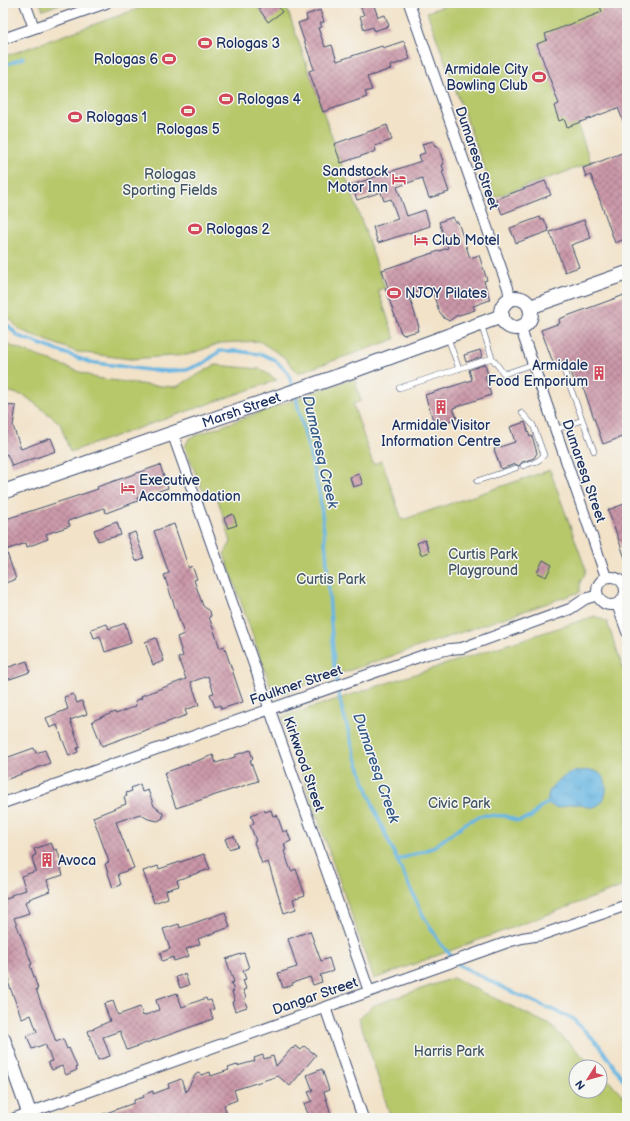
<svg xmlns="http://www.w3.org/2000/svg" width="630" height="1121" viewBox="0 0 630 1121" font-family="'Balsamiq Sans',sans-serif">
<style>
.green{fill:#b7c86b;stroke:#697c64}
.water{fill:url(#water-ripples);stroke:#4172a0}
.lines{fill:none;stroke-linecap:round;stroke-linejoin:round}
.stream{stroke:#67b6e2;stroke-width:3.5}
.building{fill:url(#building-cross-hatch)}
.lane-casing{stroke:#3b4a6e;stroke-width:6}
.street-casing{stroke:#3b4a6e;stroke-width:12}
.secondary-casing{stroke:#3b4a6e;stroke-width:16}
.lane{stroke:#fff;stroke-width:5}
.street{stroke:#fff;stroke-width:10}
.secondary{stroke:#fff;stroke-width:14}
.labels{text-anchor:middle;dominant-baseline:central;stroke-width:3;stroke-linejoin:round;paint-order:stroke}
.poi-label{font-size:14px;fill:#1b2f5e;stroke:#f6f6f2;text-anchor:start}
.street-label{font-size:14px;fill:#1b2f5e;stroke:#f6f6f2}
.park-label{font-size:14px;fill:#425561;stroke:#f6f6f2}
.water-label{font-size:15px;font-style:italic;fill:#325886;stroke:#f6f6f2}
</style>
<defs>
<pattern id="water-ripples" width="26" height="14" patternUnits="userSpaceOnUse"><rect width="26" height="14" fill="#67b6e2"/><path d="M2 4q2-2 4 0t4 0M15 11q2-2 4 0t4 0" fill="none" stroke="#5494ba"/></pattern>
<pattern id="building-cross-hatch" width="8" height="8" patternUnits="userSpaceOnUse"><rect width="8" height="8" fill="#cb97a8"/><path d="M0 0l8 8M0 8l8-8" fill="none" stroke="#a47c8c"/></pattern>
</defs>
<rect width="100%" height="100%" fill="#f6f6f2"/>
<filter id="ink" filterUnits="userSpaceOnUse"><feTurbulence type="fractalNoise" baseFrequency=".025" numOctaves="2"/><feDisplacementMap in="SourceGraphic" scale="8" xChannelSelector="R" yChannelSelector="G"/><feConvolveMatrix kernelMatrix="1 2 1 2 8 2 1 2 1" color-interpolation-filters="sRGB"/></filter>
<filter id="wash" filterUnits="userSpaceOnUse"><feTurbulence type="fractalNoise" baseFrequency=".012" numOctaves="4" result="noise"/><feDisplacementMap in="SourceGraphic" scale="16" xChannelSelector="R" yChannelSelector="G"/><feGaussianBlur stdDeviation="0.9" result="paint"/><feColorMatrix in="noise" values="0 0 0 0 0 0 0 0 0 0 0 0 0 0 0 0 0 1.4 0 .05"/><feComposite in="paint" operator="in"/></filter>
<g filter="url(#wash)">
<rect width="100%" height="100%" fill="#f2e2c8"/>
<path class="green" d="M3,3H8L6,20L3,21Z
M40,3H63L43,10Z
M154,3H285L385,288L378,290L395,339L298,373L284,357L259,341L221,343L187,355L130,359L77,352L20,330L3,311V57Z
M453,3H627V12L605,20L577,123L591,163L495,197L427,12Z
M3,339L11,346L96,378L147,385L176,387L215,365L260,369L277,380L70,452L60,423L25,396L3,390Z
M354,378L361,401L353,404L373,464L382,461L402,520L550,470L586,570L584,576L580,582V592L274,696L224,554L231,542L218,500L202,489L185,447L189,438Z
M595,616L607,622L627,680V885L374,979L282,717Z
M453,978L550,1025L594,1067H576V1091H600V1073L619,1091L627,1101V1118H391L359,1018L374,1005Z"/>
<path class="water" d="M575,771C581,771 588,770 594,771C611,775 610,804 593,807C587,808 580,804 574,804C562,804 560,813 548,803C546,785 561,778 575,771Z"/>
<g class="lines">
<path class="stream" d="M3,66L23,58
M3,320L18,336L89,362L148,370L168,371L186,370L204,363L220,351H238L264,355L275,360L288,373L293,388
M295,394L320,496L326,550L334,666L340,701L355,755L376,813L397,860L424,917L440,943L459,965L516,994L572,1018L599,1045L627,1085
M397,860L432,848L466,823L482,815L505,816L518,821L531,817L540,807L548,803"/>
</g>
<g id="blocks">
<path class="building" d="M255,3H276L282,12L268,22Z
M359,3H373L378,17L385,15L389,26L374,31L373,27L364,30L360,16L364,15Z
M599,3H620L623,14L627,12V130L618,108L567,127L564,119L559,121L554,106L559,104L537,44L547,40L545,34L602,12Z
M320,10L324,22L320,23L322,27L318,28L325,47L332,45L337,61L382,46L383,48L404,41L410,59L390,66L391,69L367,77L372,90L365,92L367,97L323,112L309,71L314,69L298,23L307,20L306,15Z
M387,125L392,140L375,146L376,151L341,163L334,144Z
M433,141L435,146H438L444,164L442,165L444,171H442L449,192L429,198L422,178L397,187L407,216L425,210L430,226L378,243L373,227L398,219L391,199L384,201L381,192L357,200L352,185L421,161L419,155L425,153L422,144Z
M627,151V238L615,243L591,175L586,177L583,168Z
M545,181L551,195L502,214L496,199Z
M453,217L455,222H458L470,258L479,255L487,280L484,281L490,300L473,306L475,310L456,316L449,321L444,318L439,311L431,288L409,295L419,327L417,328L418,331L403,335L402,333H401L385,288L388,287L382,270L448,248L439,222Z
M540,217L541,220L544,219L549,231L516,243L510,228Z
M584,220L591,238L571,245L579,267L565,272L550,232Z
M627,294V435L603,444L581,381L575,383L567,360L554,365L541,330L560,323L559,319Z
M480,350L482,357L466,362L464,355Z
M485,364L488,375L485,376L491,395L453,408L457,418L435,426L425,395L472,380L469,370Z
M3,405L16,406L13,426L21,449L51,438L56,451L12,466L7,454L5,455L3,449Z
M525,422L530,437L532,436L537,453L534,458L522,462L519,466L515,464L501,469L494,449L515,442L510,427Z
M160,465L168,488L137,498L138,501L106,513L104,508L68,521L70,526L46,534L48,539L27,547L26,543L6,550L16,579L3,584V520L80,495L98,489L97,487Z
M359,474L363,484L353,487L350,477Z
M627,503V561H626L608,510Z
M233,514L237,525L228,528L224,518Z
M117,522L121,535L98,541L94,530Z
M174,524L188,566L189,568L192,566L197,579L194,580L203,606L210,611L211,616L209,617L220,648L224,646L243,702L221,709L220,705L215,707L210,694L214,693L208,676L191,682L199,705L185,710L187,715L102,746L92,721L115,712L116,714L136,706L135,701L142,698L141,696L186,679L178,658L183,656L177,637L184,634L164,575L169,573L154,531Z
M135,532L144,558L136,561L127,535Z
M425,540L429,552L421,555L417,543Z
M543,560L552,565L546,577L537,573Z
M125,623L131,643L105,652L100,636L94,638L91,629L107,624L109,629Z
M156,638L164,661L153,665L145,642Z
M27,661L30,672L10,679L3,678V669Z
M73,694L77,703L82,701L87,714L70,720L80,747L77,748L78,752L69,756L57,725L50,728L46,718L68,709L64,697Z
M34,748L36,753L45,750L50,763L3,781V759Z
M250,750L253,759L250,760L258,781L176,808L164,773L213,755L216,763L235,757V755Z
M140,784L142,792L148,790L154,806L163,813V818L158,821L148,819L140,814L116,822L134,868L118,874L121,885L113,888L105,864L109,862L93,817L126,804L124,797L127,796L126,793L132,791L131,788Z
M264,810L265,812L271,810L273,816L277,815L283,832L287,830L291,841L284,844L286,850L284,851L291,871L296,869L305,895L293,899L296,909L284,913L268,862L262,864L254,842L256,841L250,825L254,823L251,815Z
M234,836L238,846L229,849L225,839Z
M51,843L54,850L57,849L61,862L59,863L63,875L47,880L50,891L29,899L30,900L25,902L29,913L14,918L32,964L30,965L38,989H36L43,1009H44L56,1042L63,1039L67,1049L69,1048L77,1067L76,1068L77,1070L66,1075L62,1066L52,1070L48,1062L52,1061L45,1044L32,1049L27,1036L37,1032L31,1015L22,1019L8,982L10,981L3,962V900L12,897L11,895L26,890L21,876L36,871L32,858H33V856L36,855L34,849Z
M204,854L210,869L177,880L179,886L166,890L168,898L154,903L143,871L158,866L159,869Z
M225,912L230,927L198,939L200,944L186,949L189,956L174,961L173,957L162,961L160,953L170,949L163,929L179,924L180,928Z
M310,931L321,961L329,958L333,971L320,975L322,982L313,985L310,977L292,983L293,985L283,988L278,973L297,967L288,939Z
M244,953L249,968L243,971L246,979L243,980L246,989L243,990L246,998L244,999L247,1007L235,1011L232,1002L235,1001L232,992L234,991L231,983L234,982L226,959Z
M185,974L189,985L180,988L176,977Z
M177,993L182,1007L206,998L207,1001L211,1000L214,1009L210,1010L213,1019L127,1050L120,1031L103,1037L110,1056L98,1060L88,1031L110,1021L104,1004L113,1001L118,1015L140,1007L143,1016L159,1010L156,1000Z
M295,1046L301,1050L304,1046L316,1055L290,1086L278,1076L234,1090L237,1100L224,1105L228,1118H95V1117L134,1103V1100L144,1097L143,1095L153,1091V1094L169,1088L168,1084L181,1079L186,1092L195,1075L198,1073L202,1075L210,1072L211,1076L229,1070L228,1068L237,1065V1066L255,1061L254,1058L263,1055L264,1059L273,1056L276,1066L292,1048L293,1049Z
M322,1069L329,1090L324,1092L331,1114L328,1115L329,1118H310L304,1104L312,1101L308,1092L313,1091L307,1075Z"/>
</g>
</g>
<g filter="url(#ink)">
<use href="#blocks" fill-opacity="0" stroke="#3b4a6e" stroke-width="1"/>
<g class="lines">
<defs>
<path id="lane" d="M481,324L492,358
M448,338L459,369
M562,365L594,451
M399,388L492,358L504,374L533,364
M522,413L533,425L544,455L539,460L535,462
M555,430L582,420
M523,466L531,463
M477,481L516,468"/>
<path id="street" d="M25,3L34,28
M409,3L508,288L510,299
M3,39L106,3
M521,327L524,338L606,577
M172,432L369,991
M597 591a14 14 0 1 1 28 0a14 14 0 1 1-28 0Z
M617,604L627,632
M3,803L427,654L450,649L462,648L570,609L585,599L598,595
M325,1007L363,1118
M15,1118L508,942L522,938L541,935L627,905"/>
<g id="secondary">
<circle cx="516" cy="313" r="15"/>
<path d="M530,307L627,273"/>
<path id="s1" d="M3,492L347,373L502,316"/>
<path d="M3,1039L31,1118"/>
</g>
</defs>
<use href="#lane" class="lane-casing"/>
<use href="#street" class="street-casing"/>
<use href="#secondary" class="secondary-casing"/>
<use href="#lane" class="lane"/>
<use href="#street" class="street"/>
<use href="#secondary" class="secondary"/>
</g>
</g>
<defs>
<symbol id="stadium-bare" viewBox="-9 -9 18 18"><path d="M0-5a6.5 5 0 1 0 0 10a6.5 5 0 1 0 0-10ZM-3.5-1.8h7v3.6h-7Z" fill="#d1495b" stroke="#f6f6f2" stroke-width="2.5" paint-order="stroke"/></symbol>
<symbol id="hotel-bare" viewBox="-9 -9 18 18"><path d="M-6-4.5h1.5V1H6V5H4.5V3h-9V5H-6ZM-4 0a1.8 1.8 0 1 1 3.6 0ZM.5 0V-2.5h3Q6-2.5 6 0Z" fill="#d1495b" stroke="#f6f6f2" stroke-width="2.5" paint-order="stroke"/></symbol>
<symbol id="building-bare" viewBox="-9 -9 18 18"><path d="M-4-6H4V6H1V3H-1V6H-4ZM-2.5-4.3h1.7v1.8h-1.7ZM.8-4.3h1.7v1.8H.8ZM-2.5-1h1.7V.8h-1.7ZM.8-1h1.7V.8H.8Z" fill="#d1495b" stroke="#f6f6f2" stroke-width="2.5" paint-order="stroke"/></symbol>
</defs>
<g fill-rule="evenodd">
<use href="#stadium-bare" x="195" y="33" width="20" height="20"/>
<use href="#stadium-bare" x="159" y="49" width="20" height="20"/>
<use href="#stadium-bare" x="529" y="67" width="20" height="20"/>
<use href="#stadium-bare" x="216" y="89" width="20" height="20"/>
<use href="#stadium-bare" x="178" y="101" width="20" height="20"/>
<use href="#stadium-bare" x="65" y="107" width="20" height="20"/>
<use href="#hotel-bare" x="389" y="169" width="20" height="20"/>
<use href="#stadium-bare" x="185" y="219" width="20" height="20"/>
<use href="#hotel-bare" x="411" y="230" width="20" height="20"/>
<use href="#stadium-bare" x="384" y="283" width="20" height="20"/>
<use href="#building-bare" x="589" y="363" width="20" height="20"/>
<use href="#building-bare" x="431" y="397" width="20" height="20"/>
<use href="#hotel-bare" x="118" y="478" width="20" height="20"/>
<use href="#building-bare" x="37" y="850" width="20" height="20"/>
</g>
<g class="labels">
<g class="poi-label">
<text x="216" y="43">Rologas 3</text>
<text x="158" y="59" text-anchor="end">Rologas 6</text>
<text x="528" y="69" text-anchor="end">Armidale City<tspan x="528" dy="16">Bowling Club</tspan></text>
<text x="237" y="99">Rologas 4</text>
<text x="86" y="117">Rologas 1</text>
<text x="188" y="129" text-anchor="middle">Rologas 5</text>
<text x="388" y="171" text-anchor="end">Sandstock<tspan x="388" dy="16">Motor Inn</tspan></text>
<text x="206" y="229">Rologas 2</text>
<text x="432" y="240">Club Motel</text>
<text x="405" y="293">NJOY Pilates</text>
<text x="588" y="365" text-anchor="end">Armidale<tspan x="588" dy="16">Food Emporium</tspan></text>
<text x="441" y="425" text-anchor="middle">Armidale Visitor<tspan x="441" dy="16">Information Centre</tspan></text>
<text x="139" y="480">Executive<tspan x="139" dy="16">Accommodation</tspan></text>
<text x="58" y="860">Avoca</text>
</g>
<g class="street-label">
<text transform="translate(477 158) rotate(71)">Dumaresq Street</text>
<text stroke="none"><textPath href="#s1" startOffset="252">Marsh Street</textPath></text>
<text transform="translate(584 471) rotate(71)">Dumaresq Street</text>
<text transform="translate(296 685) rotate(-19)">Faulkner Street</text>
<text transform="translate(304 764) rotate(71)">Kirkwood Street</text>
<text transform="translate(315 996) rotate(-19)">Dangar Street</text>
</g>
<g class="park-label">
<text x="170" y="174">Rologas<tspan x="170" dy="16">Sporting Fields</tspan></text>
<text x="483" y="554">Curtis Park<tspan x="483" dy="16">Playground</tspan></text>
<text x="331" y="579">Curtis Park</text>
<text x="459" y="803">Civic Park</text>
<text x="449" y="1051">Harris Park</text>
</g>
<g class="water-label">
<text transform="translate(320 452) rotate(77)">Dumaresq Creek</text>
<text transform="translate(376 768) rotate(71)">Dumaresq Creek</text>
</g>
</g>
<rect width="630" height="1121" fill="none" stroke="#f6f6f2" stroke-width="16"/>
<g transform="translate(588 1079) rotate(233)"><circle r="19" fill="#f6f6f2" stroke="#9ea6b7"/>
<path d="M0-3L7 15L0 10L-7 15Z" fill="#d1495b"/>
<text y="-6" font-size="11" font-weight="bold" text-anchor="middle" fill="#1b2f5e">N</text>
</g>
</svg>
